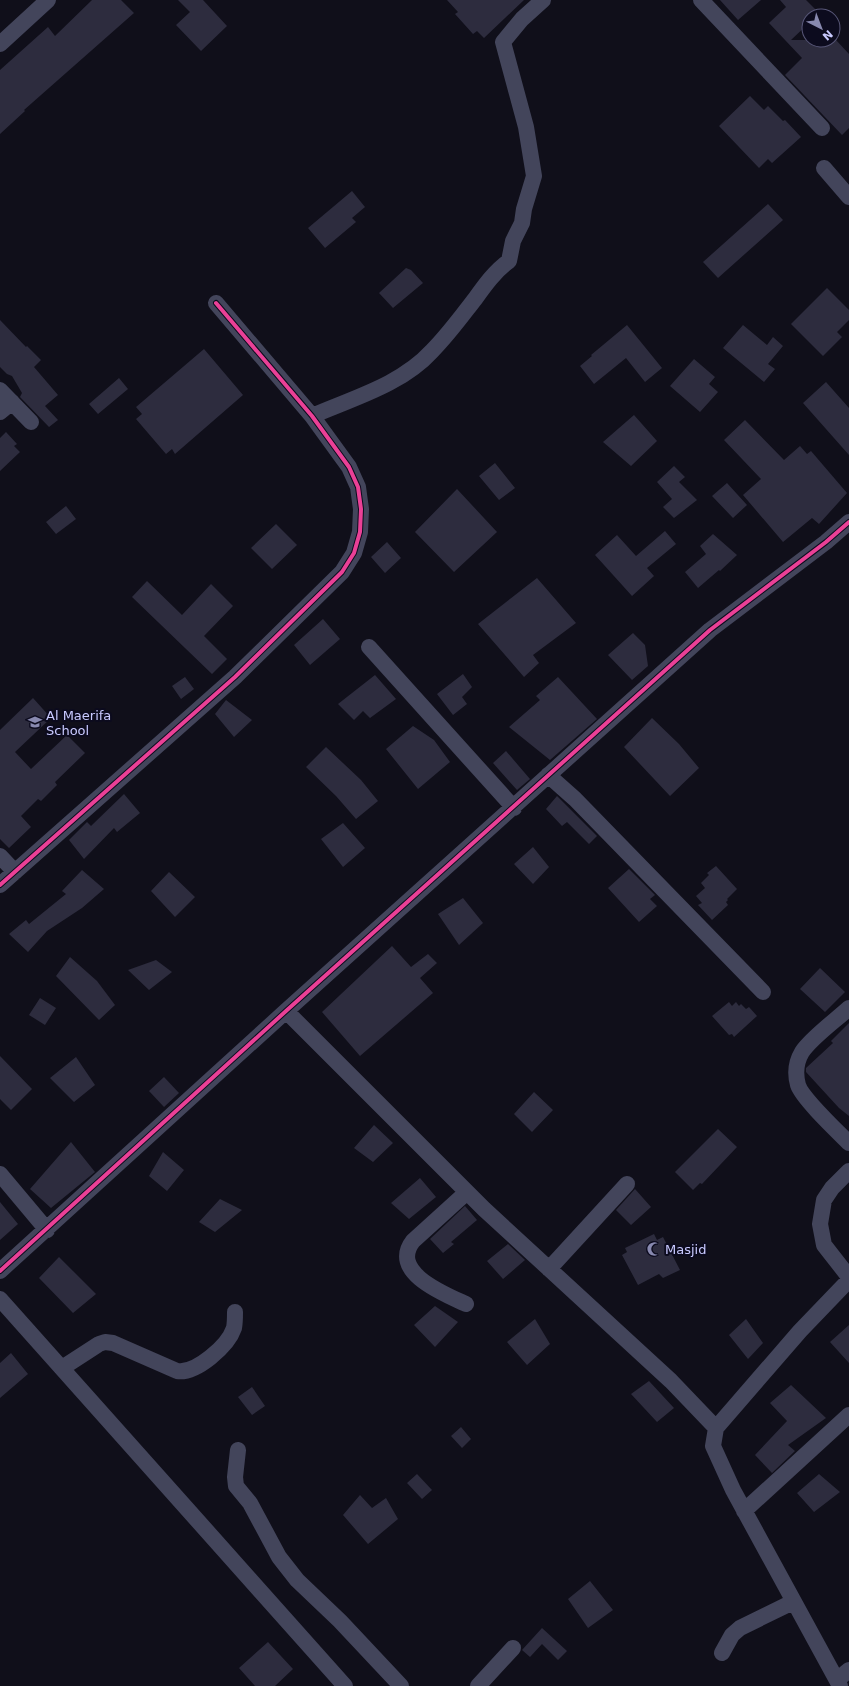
<svg xmlns="http://www.w3.org/2000/svg" width="849" height="1686" viewBox="0 0 849 1686" font-family="'DejaVu Sans',sans-serif">
<style>
.building{fill:#2d2c3e}
.lines{fill:none;stroke-linecap:round;stroke-linejoin:round}
.minor{stroke:#43455b;stroke-width:16}
.cycleway-casing{stroke:#0c0b1e;stroke-width:6}
.cycleway{stroke:#ea4096;stroke-width:4}
.labels{text-anchor:middle;dominant-baseline:central;stroke-width:4;stroke-linejoin:round;paint-order:stroke}
.poi-label{font-size:13px;fill:#c9caff;stroke:#0c0b1e;text-anchor:start}
</style>
<rect width="100%" height="100%" fill="#100f1a"/>
<path class="building" d="M92,0H121L134,13L24,110L25,111L0,134V70L48,27L55,36Z
M178,0H203L227,26L201,51L176,25L190,12Z
M447,0H524L484,38L477,31L473,34L455,14L458,12Z
M720,0H761L738,20Z
M780,0H806L822,16H809V23L791,40H836L849,54V128L842,135L785,75L802,58L769,23L786,7Z
M750,96L764,110L768,106L783,121L785,120L801,137L772,163L768,159L759,168L719,126Z
M352,191L365,207L352,218L356,222L325,248L308,228Z
M768,204L783,220L718,278L703,262Z
M406,268L411,270L423,283L393,308L379,293Z
M827,288L849,310V320L837,332L842,337L823,356L791,324Z
M0,320L26,347L27,346L41,360L34,367L58,395L45,406L58,420L49,427L20,397L22,393L12,376L7,374L0,367Z
M627,325L662,368L645,382L626,358L594,384L580,366L592,356L591,355Z
M743,325L767,345L773,337L783,346L768,364L775,369L764,382L723,348Z
M204,349L243,395L175,454L172,449L166,454L136,419L142,414L136,407Z
M694,359L715,377L709,384L718,392L700,412L670,386Z
M119,378L128,389L98,414L89,404Z
M826,382L849,408V455L803,403Z
M634,415L657,441L631,466L603,442Z
M745,420L784,460L800,446L807,454L811,451L847,493L819,524L812,518L783,542L743,495L761,479L724,440Z
M6,432L17,444L14,446L20,452L0,471V438Z
M495,463L515,488L499,500L479,476Z
M674,466L685,477L679,482L697,500L674,518L663,507L672,499L657,482Z
M727,483L747,505L733,518L712,496Z
M457,489L497,532L454,572L415,532Z
M66,506L76,519L56,534L46,522Z
M276,524L297,545L272,569L251,548Z
M665,531L676,544L647,568L654,576L632,596L595,555L617,535L636,556Z
M713,534L737,555L720,571L719,570L698,588L685,572L706,554L700,546Z
M387,542L401,558L385,573L371,557Z
M537,578L576,623L533,655L539,663L524,677L478,624Z
M147,581L182,615L211,584L233,606L204,636L227,659L212,674L132,597Z
M323,619L340,639L310,665L294,645Z
M633,633L645,645L648,666L632,680L608,655Z
M463,674L472,687L462,697L467,704L453,715L437,694Z
M375,675L396,699L370,718L363,711L354,720L338,704Z
M185,677L194,689L181,699L172,686Z
M558,677L597,719L550,760L509,727L540,700L536,696Z
M33,698L51,718L15,752L31,769L67,735L85,753L55,782L57,785L41,801L38,799L21,816L31,827L9,848L0,839V730Z
M226,700L252,720L234,737L215,714Z
M652,718L679,744L699,768L670,796L624,747Z
M413,726L434,740L450,762L418,789L386,749Z
M326,747L361,780L378,801L356,819L336,796L306,767Z
M506,751L530,779L517,790L493,763Z
M124,794L140,813L117,832L114,828L84,859L69,840L87,822L91,826Z
M557,796L597,836L589,844L567,822L562,826L546,809Z
M343,823L365,848L343,867L321,839Z
M533,847L549,867L533,884L514,864Z
M716,866L737,889L727,899L728,900L726,902L728,905L712,920L698,905L702,903L696,896L705,888L701,883L709,875L707,873Z
M629,869L655,895L650,899L657,906L639,922L608,888Z
M82,870L104,889L82,908L47,931L28,952L9,934L26,920L29,924L66,894L62,891Z
M169,872L195,897L175,917L151,891Z
M463,898L483,923L459,945L438,914Z
M392,946L411,967L428,954L437,963L420,978L433,993L360,1056L322,1012Z
M70,957L97,981L115,1005L99,1020L56,976Z
M156,960L172,972L149,990L128,970Z
M820,968L845,992L825,1012L800,989Z
M40,998L56,1008L45,1025L29,1015Z
M729,1002L732,1006L736,1002L739,1006L741,1004L746,1009L749,1007L757,1016L734,1037L732,1034L729,1035L712,1016Z
M849,1023V1116L839,1108L806,1072V1068L833,1043L831,1041Z
M0,1056L32,1089L11,1110L0,1099Z
M76,1057L95,1085L74,1102L50,1078Z
M164,1077L179,1093L164,1107L149,1091Z
M534,1092L553,1110L532,1132L514,1114Z
M374,1125L393,1143L373,1162L354,1148Z
M718,1129L737,1147L702,1184L700,1183L693,1190L675,1172Z
M71,1142L95,1172L51,1208L30,1189Z
M163,1152L184,1170L167,1191L149,1176Z
M420,1178L436,1197L409,1219L391,1203Z
M635,1189L651,1207L631,1225L616,1210Z
M220,1199L242,1210L215,1232L199,1222Z
M0,1202L18,1224L0,1240Z
M465,1206L477,1220L451,1242L454,1244L443,1253L430,1239Z
M654,1234L657,1240L663,1237L680,1270L663,1278L659,1274L638,1285L622,1255L627,1252L625,1248Z
M508,1244L525,1260L503,1279L487,1261Z
M59,1257L96,1294L73,1313L39,1278Z
M435,1306L458,1322L435,1347L414,1325Z
M535,1319L550,1344L527,1365L507,1342Z
M746,1319L763,1343L748,1359L729,1335Z
M849,1325V1363L830,1342Z
M11,1353L28,1374L0,1398V1363Z
M649,1381L674,1408L657,1422L631,1394Z
M791,1385L826,1418L788,1445L795,1451L772,1473L755,1455L787,1421L770,1403Z
M252,1387L265,1406L252,1415L238,1397Z
M461,1427L471,1439L462,1448L451,1436Z
M417,1474L432,1490L422,1499L407,1483Z
M819,1474L840,1492L814,1512L797,1493Z
M360,1495L372,1508L386,1498L398,1519L368,1544L343,1515Z
M590,1581L613,1610L588,1628L568,1599Z
M542,1628L567,1651L558,1660L542,1644L530,1657L522,1650Z
M268,1642L293,1669L275,1686H255L239,1668Z"/>
<g class="lines">
<path class="minor" d="M701,0L822,128
M0,44L48,0
M824,168L849,197
M0,390L31,422
M0,412L12,402
M312,416C353,398 401,385 432,351C448,335 461,317 475,299C485,285 495,271 509,261L513,241L522,223L524,209L534,176L526,127L503,42L522,19L543,0
M369,647L514,808
M548,775L575,799L763,992
M0,856L15,872
M0,885L235,677L342,572L354,553L360,532L361,509L358,487L349,467L312,416L216,303
M849,1008C836,1020 811,1038 802,1052C796,1062 795,1074 798,1085C802,1098 838,1132 849,1143
M286,1011L484,1209L671,1381L716,1428
M849,1171L832,1188L824,1200L820,1224L824,1245L849,1277
M0,1174L47,1230
M549,1269L627,1184
M0,1271L286,1011L710,630L826,542L849,522
M0,1299L345,1686
M466,1304C444,1294 389,1272 413,1241L467,1192
M62,1368L99,1344L105,1342L113,1343L177,1371C196,1374 228,1346 234,1328C235,1323 235,1318 235,1312
M238,1450L235,1477L236,1486L250,1503L279,1557L297,1580L340,1621L401,1686
M744,1511L849,1415
M722,1653L732,1635L740,1628L793,1602
M837,1680L849,1670
M478,1686L513,1648
M840,1686L733,1490L713,1446L716,1428L800,1331L849,1280"/>
<defs>
<path id="cycleway" d="M0,885L235,677L342,572L354,553L360,532L361,509L358,487L349,467L312,416L216,303
M0,1271L286,1011L710,630L826,542L849,522"/>
</defs>
<use href="#cycleway" class="cycleway-casing"/>
<use href="#cycleway" class="cycleway"/>
</g>
<defs>
<symbol id="school-bare" viewBox="-9 -9 18 18"><path d="M0-5L7-2L0 1L-7-2ZM-4 1L0 2.5L4 1V4Q0 6-4 4Z" fill="#8889af" stroke="#0c0b1e" stroke-width="2.5" paint-order="stroke"/></symbol>
<symbol id="mosque-bare" viewBox="-9 -9 18 18"><path d="M3.5-4.9A6 6 0 1 0 3.5 4.9A5 5 0 1 1 3.5-4.9Z" fill="#8889af" stroke="#0c0b1e" stroke-width="2.5" paint-order="stroke"/></symbol>
</defs>
<g fill-rule="evenodd">
<use href="#school-bare" x="25" y="712" width="20" height="20"/>
<use href="#mosque-bare" x="644" y="1239" width="20" height="20"/>
</g>
<g class="labels">
<g class="poi-label">
<text x="46" y="715">Al Maerifa<tspan x="46" dy="15">School</tspan></text>
<text x="665" y="1249">Masjid</text>
</g>
</g>
<g transform="translate(821 28) rotate(138)"><circle r="19" fill="#0c0b1e" stroke="#585778"/>
<path d="M0-3L7 15L0 10L-7 15Z" fill="#8889af"/>
<text y="-6" font-size="11" font-weight="bold" text-anchor="middle" fill="#c9caff">N</text>
</g>
</svg>
